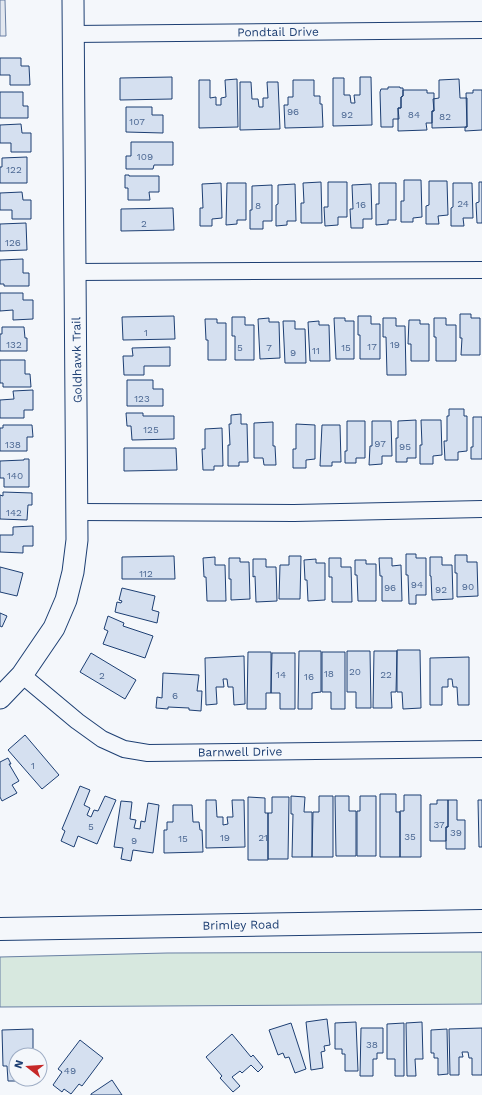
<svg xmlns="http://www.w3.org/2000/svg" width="482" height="1095" viewBox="0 0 482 1095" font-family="'Work Sans',sans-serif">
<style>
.green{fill:#d7e8df;stroke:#687fa3}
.parking{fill:#e3e8f0;stroke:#687fa3}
.building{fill:#d5e0f0;stroke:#1d3f73}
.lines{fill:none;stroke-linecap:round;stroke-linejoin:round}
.minor-casing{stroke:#1d3f73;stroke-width:18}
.tertiary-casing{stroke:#1d3f73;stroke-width:23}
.secondary-casing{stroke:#1d3f73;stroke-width:24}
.minor{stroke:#f4f7fb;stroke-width:16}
.tertiary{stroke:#f4f7fb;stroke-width:21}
.secondary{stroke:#f4f7fb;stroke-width:22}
.labels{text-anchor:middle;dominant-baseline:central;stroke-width:3;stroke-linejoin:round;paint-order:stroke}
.number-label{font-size:10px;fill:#4b6792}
.street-label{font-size:12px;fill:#1d3f73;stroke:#f4f7fb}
</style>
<rect width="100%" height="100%" fill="#f4f7fb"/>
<path class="green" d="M482,952V1004L0,1007V957L167,953Z"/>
<path class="parking" d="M0,0H5L6,36H0Z"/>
<path class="building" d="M0,58H21V66H29L30,85H10V75H0Z
M172,77V99L120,100V78Z
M360,77H371L372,125L333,126V78H344V95H350L351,103H355L354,95H360Z
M237,79L238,127L199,128V80H210V98L216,97V105H221V98L226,97L225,80Z
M459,79L460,98H467V127L432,128V111H434L433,99L439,98V80Z
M293,80H314V96H320V104H322L323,127L285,128L284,105H288V97H293Z
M240,82H251L252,99H258L259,107H263V98H268L267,82H278L280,129L240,130Z
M388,87H400V88H403V96L401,97V108H398L399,119H393V127H381L380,92L381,89H388Z
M403,90H427V93H434V111H432V123H426L427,130L398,131V108H401V97L403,96Z
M473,90H482V130L465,131V127H467L466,93H473Z
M0,92H23V106H28V118H0Z
M126,107H152V115H163V133L126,132Z
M21,124L22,133H31V152H11V143H0V125Z
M131,142H173V165H154L153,169H126V156H131Z
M27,157V183H0V167H2V158Z
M125,175H129V176H159V192H149L150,200H128V188H125Z
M404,180H421L422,217L413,218V222H401V201H404Z
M429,181H447L448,215L438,216L439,224H426V206L429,205Z
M321,182L322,223H301V203H304L303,183Z
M328,182H347V217H338V225L325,226L324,207H328Z
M479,182H482V223H477L476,203L479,202Z
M221,183L222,218L212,219V226H200V208H203L202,184Z
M227,183H246V220H237V224L226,225Z
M379,183H396V220H388V224L376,225V204H379Z
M453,183H472L473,218H463L464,226H451V208L453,207Z
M295,184L296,221H287V225L276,226V205L278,204V185Z
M371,184L372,219H363V228H351L350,209H353L352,185Z
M272,185V221H263V229H250V210H252V186Z
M22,192L23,200H31V219H12V210H0V193Z
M173,208L174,230L121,231V209Z
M26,223L27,250L0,251V224Z
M23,259V273H29V286H4V284H0V260Z
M0,293H23V300H33V319L13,320V310L0,311Z
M460,314H471V318H480V355H461L462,338H460Z
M174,316L175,339L123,340L122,317Z
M358,316H371V324H380V359H360V335H358Z
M232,317H245V325H254V360H235V336H232Z
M269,318V322H279L280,358L260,359L258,319Z
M334,318H345V321H354V359H336Z
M383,318H396V326H405L406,375H387L386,337H383Z
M434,318H446V325H456V361H436V337H434Z
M205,319H217V323H226V360H208V340H206Z
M409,320H420V324H429V361H411V344H408Z
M283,321H295V329H305L306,363H285Z
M319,321V325H329L330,361H310L308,322Z
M2,327H24L25,338H27V351H0V334H2Z
M170,347V366H144V375H124L123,356H133L132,348Z
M0,360H25V374H30L31,387H3V383H0Z
M127,380H153V389H163V406H127Z
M33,390V410H24V418H0V400L14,399L13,391Z
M449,409H464V416H467V451L458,452V460H445L444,441H447V416H449Z
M126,413H143V416H174V439L132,440L131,426H127Z
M241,414V424H247L248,462H239V466H228V445H230L229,424H231V415Z
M473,417H482V459H471V447H473Z
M416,420V458H407V462H396V438H398V421Z
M421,420H441L442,455L433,456V464H420V445H422Z
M347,421H365V458H356V463H345V451H347Z
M372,421H391L392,456H382V464L369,465L370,446H372Z
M273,422V446H275L276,465H264L263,458H254V423Z
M296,424L315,425V459L306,460V468H293V449H296Z
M3,425H32L33,437H27V451H0V428H3Z
M322,425H340L341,462H332V466H320Z
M222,428L223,466H214V470H203L202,449H205V429Z
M124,448H176L177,470L124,471Z
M24,459H29V487H4V478H0V461L24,460Z
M3,492L32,493V505H28L27,520L0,519V495L3,496Z
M33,526V546H23V553L0,552V535H13V527Z
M406,554H416V558H426V595H416V604H409L408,575H406Z
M455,555H467V562H477L478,596L457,597V573H455Z
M174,556L175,579H122V557Z
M289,556H301L300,599H279L280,565H289Z
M215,557V565H225L226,601H207L206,577H204L203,558Z
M430,557H442V565H452L453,599L432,600L431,576H430Z
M229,558H240V562H249L250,599L231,600V579H229Z
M329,558H341V567H351L352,602H332V577H329Z
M379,558H392V566L401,565L402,601H382V576H380Z
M253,559H266V567H276L277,601L256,602L255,576L253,577Z
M316,559V563H325V600L308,601L307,580H305L304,560Z
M355,560H366V564H376V601H358L357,575H355Z
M0,567L23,573L17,596L0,592Z
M122,588L155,596L152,610L159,612L157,623L115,612L117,602L121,603L122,601L119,600Z
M0,613L7,616L2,627L0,626Z
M108,616L124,623L123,626L153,636L145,658L103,644L108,631L104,629Z
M397,650H420L421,708L403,709L402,692H397Z
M299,651H321V692L312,693V709H298Z
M347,651H370L371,708H356V692H347Z
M374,651H397L396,692H391L392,708H373Z
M248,652H271V693H266V709H247Z
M322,652H345V709H331V692H322Z
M91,653L136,680L125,699L80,672Z
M272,653H295V709H280V693H271Z
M244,656L245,704L234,705L233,687H228L227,679H223L224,687H216L217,704L206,705L205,658Z
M469,657V705H458L457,687H453L452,679H448V687H442V705H430V658Z
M163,673L199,675L197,691H202L201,711L189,710V708L168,707V709L156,708L157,697L162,698Z
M25,735L59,775L42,789L8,750Z
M8,758L11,764H9L19,781L12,785L17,793L2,801L0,797V762Z
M80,786L90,790L84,805L90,808L87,815L91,817L94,810L98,811L105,796L116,800L97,844L78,836L74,847L61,841L65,831L62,829Z
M380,794H396V812H400V857H380Z
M404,795H421V857H400V811H404Z
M291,796L305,797L304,812H312V857H292L293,814H291Z
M319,796H333V857H312L313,812H319Z
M335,796H349V811H356V856H336Z
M360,796H376V856H357V811H360Z
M248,797L265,798V813H268V860H248Z
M272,797H289L288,859H268V813H272Z
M206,800H216L217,817H223V825L228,824L227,817H233L232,800H244L245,847L206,848Z
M437,800H448V827H446V841H430V804H437Z
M448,800H457V820H465V849H446V827H448Z
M478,800H482V847H479Z
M121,801L132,802L130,819L136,820L134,828L140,829L141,821L145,822L148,803L159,805L153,853L133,850L131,861L121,859L123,848L114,847Z
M173,805H192L193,822H199L200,830H202L203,852L164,853V830H167V822H173Z
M327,1019L330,1045L324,1046L325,1051L321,1052L323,1068L311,1070L306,1022Z
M356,1022L358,1071H345V1054H342V1049H335V1023Z
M422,1022L423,1059H415L416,1076H407L406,1023Z
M291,1023L306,1069L295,1073L289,1057L285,1058L283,1053L278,1055L269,1030Z
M404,1023V1076H395V1059H387V1024Z
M361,1028H383V1053H377V1059H373V1076H360Z
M482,1028V1075H472V1058H469L468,1052H462L463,1057H459V1075H450L449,1029Z
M33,1029V1055H16V1079H29V1081H8L7,1066H3L2,1030Z
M447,1029L448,1074L438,1075V1058H434V1053H431V1030Z
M232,1034L251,1057L253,1055L263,1067L258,1072L251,1065L242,1073L240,1071L232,1077L240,1086L233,1092L220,1078L222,1076L206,1057Z
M80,1040L103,1058L82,1086L79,1084L71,1094L64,1089L62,1092L53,1085L62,1072L58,1069Z
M112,1080L122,1095H91V1094Z"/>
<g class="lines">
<defs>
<g id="minor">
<path id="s1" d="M73,34L482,30"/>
<path d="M76,272L482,270"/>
<path d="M78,512L294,513L482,509"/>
<path id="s2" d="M22,675L77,721L102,739L124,749L148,753L482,749"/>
</g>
<path id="tertiary" d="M0,698L22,675L54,628L66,600L73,572L77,540L73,0"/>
<g id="secondary">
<path id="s3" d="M0,929L482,921"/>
</g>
</defs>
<use href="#minor" class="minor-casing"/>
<use href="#tertiary" class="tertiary-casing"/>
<use href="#secondary" class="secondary-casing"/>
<use href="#minor" class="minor"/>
<use href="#tertiary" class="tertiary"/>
<use href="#secondary" class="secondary"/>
</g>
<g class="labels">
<g class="number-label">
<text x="293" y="111">96</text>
<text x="347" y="114">92</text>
<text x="414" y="114">84</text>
<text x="445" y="116">82</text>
<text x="137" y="121">107</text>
<text x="145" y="156">109</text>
<text x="14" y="169">122</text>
<text x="463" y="203">24</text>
<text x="361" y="204">16</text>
<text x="258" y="205">8</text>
<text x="144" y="223">2</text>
<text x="13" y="242">126</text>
<text x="146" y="332">1</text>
<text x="14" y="344">132</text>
<text x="395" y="344">19</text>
<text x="372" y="346">17</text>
<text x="240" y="347">5</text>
<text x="269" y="347">7</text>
<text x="346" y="347">15</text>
<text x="316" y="350">11</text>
<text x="293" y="352">9</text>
<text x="142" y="398">123</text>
<text x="151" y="429">125</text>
<text x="380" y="443">97</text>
<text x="13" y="444">138</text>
<text x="405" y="446">95</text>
<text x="15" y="475">140</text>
<text x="14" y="512">142</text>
<text x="146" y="573">112</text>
<text x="417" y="584">94</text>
<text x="468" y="586">90</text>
<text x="390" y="587">96</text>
<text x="441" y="589">92</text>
<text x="355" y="671">20</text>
<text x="329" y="673">18</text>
<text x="281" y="674">14</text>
<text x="386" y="674">22</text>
<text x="102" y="675">2</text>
<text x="309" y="676">16</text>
<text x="175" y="695">6</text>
<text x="33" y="765">1</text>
<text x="439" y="824">37</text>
<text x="91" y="826">5</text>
<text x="456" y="832">39</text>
<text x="410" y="836">35</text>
<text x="225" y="837">19</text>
<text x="263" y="837">21</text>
<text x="183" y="838">15</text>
<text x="134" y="840">9</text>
<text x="372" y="1044">38</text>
<text x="70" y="1070">49</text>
</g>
<g class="street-label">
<text stroke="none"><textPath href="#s1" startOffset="205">Pondtail Drive</textPath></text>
<text transform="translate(77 360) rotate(-91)">Goldhawk Trail</text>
<text stroke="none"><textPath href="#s2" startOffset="243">Barnwell Drive</textPath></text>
<text stroke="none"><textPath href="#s3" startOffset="241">Brimley Road</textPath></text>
</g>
</g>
<g transform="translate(28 1067) rotate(287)"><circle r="19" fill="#f4f7fb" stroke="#9eadc5"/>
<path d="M0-3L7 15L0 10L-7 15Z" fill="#c62828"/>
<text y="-6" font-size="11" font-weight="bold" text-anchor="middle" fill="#1d3f73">N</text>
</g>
</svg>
